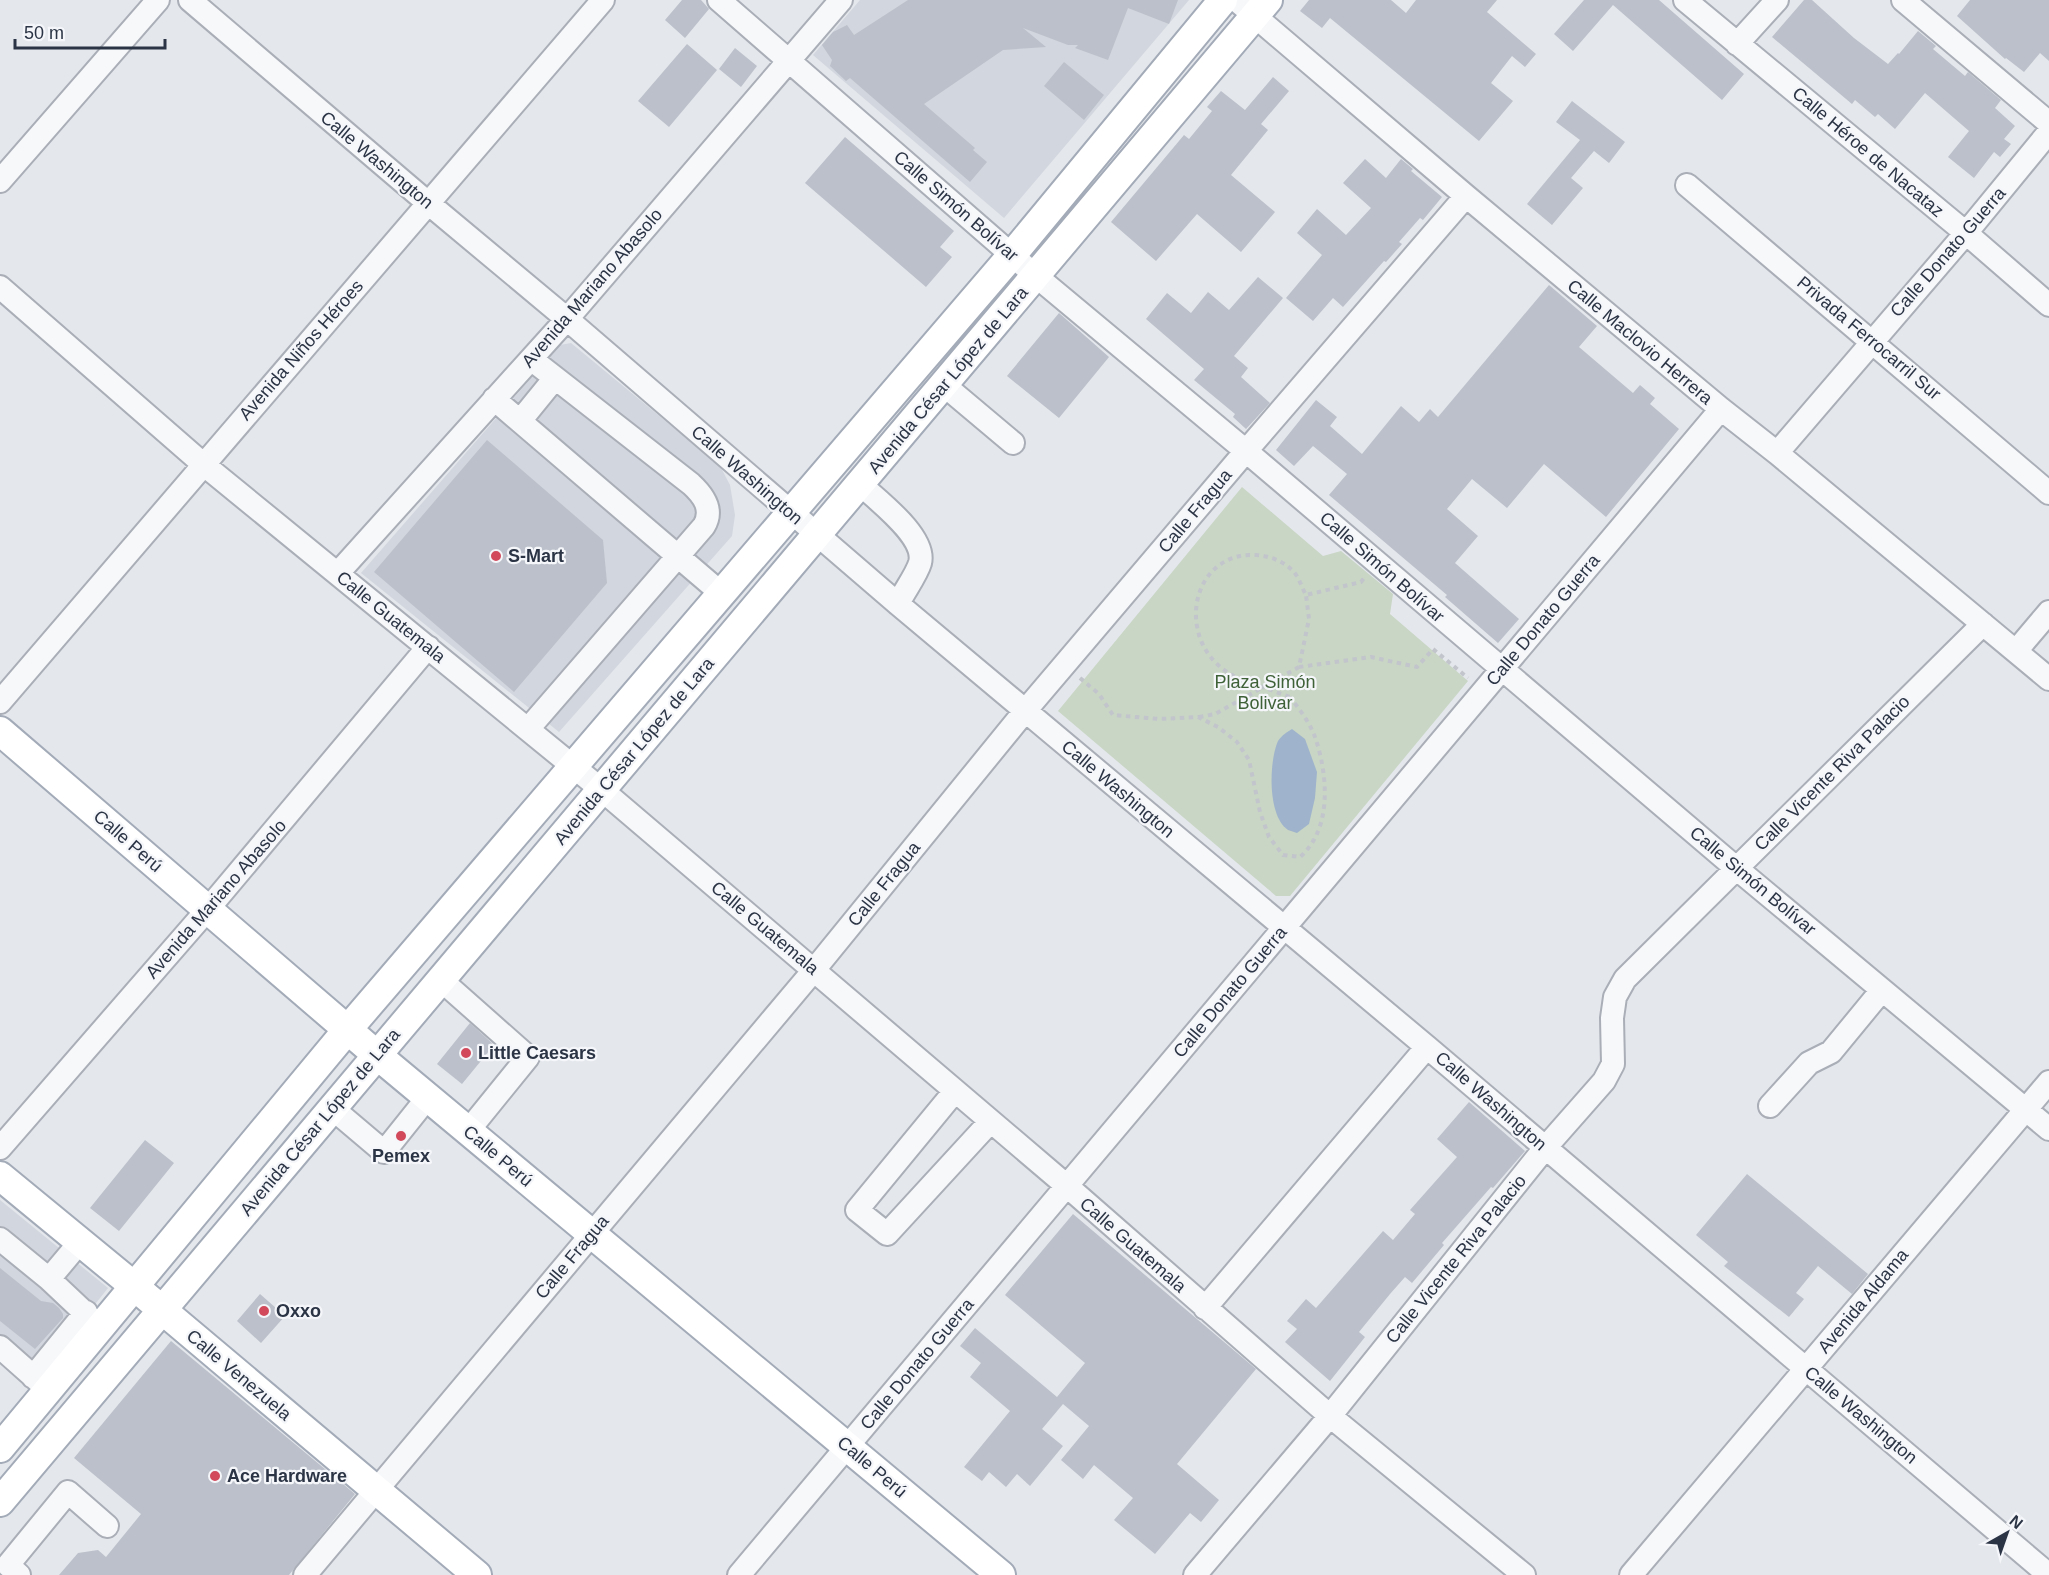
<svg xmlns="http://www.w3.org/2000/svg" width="2049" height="1575" viewBox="0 0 2049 1575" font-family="Arial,sans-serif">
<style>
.built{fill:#d2d6de}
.green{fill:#c9d6c5}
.water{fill:#9fb4cc}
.building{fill:#bbc0ca}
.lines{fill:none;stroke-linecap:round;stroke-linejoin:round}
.minor-casing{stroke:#a9aeb7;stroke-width:26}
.major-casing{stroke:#a3abb8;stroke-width:32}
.path{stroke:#c2c5cb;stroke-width:4;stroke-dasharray:4.5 4.5;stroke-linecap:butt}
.minor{stroke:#f7f8fa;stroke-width:22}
.major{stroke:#fff;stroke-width:28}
.path-bridge{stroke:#c2c5cb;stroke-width:4;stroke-dasharray:4.5 4.5;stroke-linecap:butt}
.poi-dot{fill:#d1495b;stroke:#f4f6f9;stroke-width:2}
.labels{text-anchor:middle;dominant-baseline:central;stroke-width:4.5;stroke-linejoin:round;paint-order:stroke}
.street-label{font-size:18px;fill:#2b3445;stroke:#f4f6f9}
.poi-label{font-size:18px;font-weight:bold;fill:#2b3445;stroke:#f4f6f9;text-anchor:start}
.park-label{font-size:18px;fill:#3f6138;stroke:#f4f6f9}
</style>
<rect width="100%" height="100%" fill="#e4e7ec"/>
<path class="built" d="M860,0H1189L1004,218L813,55Z
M571,343L720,466L730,485L735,515L732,536L559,732L361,573L560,345Z
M0,1200L108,1288L33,1382L0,1356Z"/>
<path class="green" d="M1242,487L1323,556L1341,551L1393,594L1390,614L1468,681L1290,896H1276L1058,711Z"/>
<path class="water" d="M1292,729L1305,739L1317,772L1315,798L1309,824L1297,833C1294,832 1291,831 1288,830C1267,816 1269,761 1278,741C1281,736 1287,732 1292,729Z"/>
<path class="building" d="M682,0H701L709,9L685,38L665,20Z
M908,0H1178L1169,24L1128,8L1108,60L1075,48L1078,45H1068L1023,28L1046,47L1003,50L924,104L975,148L973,150L987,162L970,182L850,78L846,81L830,66L832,60L822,45L833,32L847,25L854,35Z
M1309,0H1391L1406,13L1416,0H1497L1487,12L1536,54L1525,67L1512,56L1491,83L1513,101L1479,141L1330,18L1322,28L1300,11Z
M1584,0H1659L1744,74L1722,100L1613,5L1573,51L1554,34Z
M1804,0H1812L1854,38L1888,64L1898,53L1899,54L1918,31L1936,46L1933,49L1965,76L1968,72L2001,100L1995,108L2015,126L2004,139L2011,144L2000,157L1994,152L1974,178L1948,157L1969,131L1925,93L1895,129L1878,114L1875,117L1855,100L1852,104L1772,37Z
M1970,0H2049V61L2040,53L2024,72L2006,58L2005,59L1957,16Z
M687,44L717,70L669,127L638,101Z
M735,48L757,66L741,87L719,69Z
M1064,62L1104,95L1084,120L1044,86Z
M1273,77L1289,91L1261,124L1268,130L1231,175L1275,212L1241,252L1197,214L1156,261L1111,222L1184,135L1189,139L1212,111L1207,107L1221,91L1245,110Z
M1572,101L1625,142L1609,163L1594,151L1571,178L1583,188L1552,225L1527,204L1580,140L1556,122Z
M845,137L954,231L940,247L952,257L926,287L805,183Z
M1365,159L1386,178L1401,159L1413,169L1411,171L1442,197L1423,220L1420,218L1399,242L1402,244L1386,262L1384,261L1343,307L1333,298L1313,321L1286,298L1322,255L1297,233L1317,209L1346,235L1371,208L1343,183Z
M1258,277L1283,298L1234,356L1248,368L1241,377L1270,403L1246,429L1233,417L1235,414L1194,380L1204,369L1146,319L1167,293L1191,313L1208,292L1229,310Z
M1549,285L1597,326L1579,347L1633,393L1640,385L1655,398L1650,404L1679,429L1606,517L1544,464L1507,508L1472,479L1447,509L1478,536L1455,563L1519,619L1498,643L1445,597L1447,595L1329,495L1347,474L1313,446L1294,466L1276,450L1316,400L1337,417L1330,426L1362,454L1401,406L1419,422L1430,409L1438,417Z
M1059,313L1109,357L1059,418L1007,376Z
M487,440L603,540L607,583L514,692L374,572Z
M470,1023L494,1045L462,1084L437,1064Z
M1469,1102L1525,1151L1493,1188L1491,1187L1442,1243L1444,1245L1412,1283L1405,1277L1390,1294L1359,1332L1365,1337L1330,1381L1285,1342L1297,1329L1287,1321L1306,1299L1316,1308L1383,1231L1393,1240L1415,1214L1410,1210L1457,1157L1437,1139Z
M145,1140L174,1163L119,1231L90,1208Z
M1747,1174L1868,1274L1852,1294L1818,1266L1796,1293L1804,1299L1789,1317L1724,1266L1728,1262L1696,1235Z
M1073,1214L1256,1369L1177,1464L1219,1500L1201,1522L1190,1513L1155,1554L1114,1520L1133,1498L1094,1465L1083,1479L1061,1460L1089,1426L1063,1404L1042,1429L1063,1446L1030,1486L1017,1474L1006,1487L989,1472L982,1481L964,1467L1010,1411L970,1377L981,1363L960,1346L975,1328L1057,1397L1085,1363L1005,1295Z
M0,1268L41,1301L53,1303L59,1308L63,1314V1318L35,1349L0,1321Z
M260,1294L285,1316L261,1343L237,1321Z
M171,1341L355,1494L289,1575H59L78,1553L98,1550L106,1557L141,1514L74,1458Z"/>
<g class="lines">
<defs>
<path id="minor" d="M190,0L428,203L567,319L898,604L1427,1047L2049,1575
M719,0L1036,276L1246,451L1736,868L2049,1129
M1236,0L1466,196L1721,409L1777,453L2049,679
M1685,0L1966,233L2049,305
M1903,0L2049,123
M1737,44L1777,0
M0,181L158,0
M1687,185L2049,493
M0,287L203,464L602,790L1067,1186L1330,1416L1524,1575
M944,385L1013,443
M494,399L721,593
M520,421L555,378
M1777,453L1966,233L2049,132
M860,484C877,500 927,537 920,563C916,576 904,591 898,604
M338,573L567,319L841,0
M2016,651L2049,612
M0,702L603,0
M528,729L704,526C714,509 703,495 691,484L531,359
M441,980L528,1057L468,1131
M955,1091L857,1210L887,1234L990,1122
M1770,1106L1809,1063L1831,1052L1882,990
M332,1108L384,1152L428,1097
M0,1148L208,909L428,647
M0,1239L49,1279L101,1328
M49,1279L80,1242
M1205,1308L1427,1047
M0,1347L44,1386
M33,1377L86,1312
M19,1575L8,1565L68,1492L107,1526
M305,1575L814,970L1025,711L1246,451L1466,196
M739,1575L1721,409
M1195,1575L1330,1416L1545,1148L1604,1081L1613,1064L1612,1018L1615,997L1625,979L1983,624
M1631,1575L2049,1082"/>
<path id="major" d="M0,731L377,1055L1001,1575
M0,1176L135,1287L477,1575
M0,1448L348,1029L1012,255L1223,0
M0,1502L1268,0"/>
</defs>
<use href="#minor" class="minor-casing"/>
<use href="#major" class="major-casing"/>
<path class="path" d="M1299,667L1371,657L1417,667L1433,649L1468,678
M1080,678L1099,694L1113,715L1159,719L1198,717L1218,727L1237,742L1249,760L1260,812L1269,837L1283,855L1300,857C1332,829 1328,777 1316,740C1311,724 1300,710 1290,697
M1243,680C1226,674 1211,661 1203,645C1183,603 1207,552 1256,555C1270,556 1283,561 1293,571C1299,577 1302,588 1306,595L1361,582L1365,577
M1199,717L1215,714L1299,667L1309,619L1306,595"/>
<use href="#minor" class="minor"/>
<use href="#major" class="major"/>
<path class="path-bridge" d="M1243,680L1290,697"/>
</g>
<g class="poi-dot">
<circle cx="496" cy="556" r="6"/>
<circle cx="466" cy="1053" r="6"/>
<circle cx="401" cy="1136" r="6"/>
<circle cx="264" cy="1311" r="6"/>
<circle cx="215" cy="1476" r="6"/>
</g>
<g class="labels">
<g class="street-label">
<text transform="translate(1868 152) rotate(40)">Calle Héroe de Nacataz</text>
<text transform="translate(377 160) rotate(40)">Calle Washington</text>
<text transform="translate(956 206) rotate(41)">Calle Simón Bolívar</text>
<text transform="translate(1948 252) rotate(-49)">Calle Donato Guerra</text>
<text transform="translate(592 288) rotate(-49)">Avenida Mariano Abasolo</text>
<text transform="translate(1869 338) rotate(40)">Privada Ferrocarril Sur</text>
<text transform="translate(1640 342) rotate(40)">Calle Maclovio Herrera</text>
<text transform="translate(301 350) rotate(-49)">Avenida Niños Héroes</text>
<text transform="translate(948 380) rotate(-50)">Avenida César López de Lara</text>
<text transform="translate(747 475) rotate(41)">Calle Washington</text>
<text transform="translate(1195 511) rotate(-50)">Calle Fragua</text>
<text transform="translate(1382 567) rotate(41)">Calle Simón Bolívar</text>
<text transform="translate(391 617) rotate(39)">Calle Guatemala</text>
<text transform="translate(1543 620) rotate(-50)">Calle Donato Guerra</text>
<text transform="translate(634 751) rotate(-50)">Avenida César López de Lara</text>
<text transform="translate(1832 773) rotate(-45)">Calle Vicente Riva Palacio</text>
<text transform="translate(1118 789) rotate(40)">Calle Washington</text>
<text transform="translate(128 841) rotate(41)">Calle Perú</text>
<text transform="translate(1753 881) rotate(40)">Calle Simón Bolívar</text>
<text transform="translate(884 884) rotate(-51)">Calle Fragua</text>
<text transform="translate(216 899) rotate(-49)">Avenida Mariano Abasolo</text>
<text transform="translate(765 928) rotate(40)">Calle Guatemala</text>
<text transform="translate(1230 992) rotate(-50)">Calle Donato Guerra</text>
<text transform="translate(1491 1101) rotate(41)">Calle Washington</text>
<text transform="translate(320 1122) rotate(-50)">Avenida César López de Lara</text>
<text transform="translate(498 1156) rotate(40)">Calle Perú</text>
<text transform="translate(1133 1245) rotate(41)">Calle Guatemala</text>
<text transform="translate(572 1257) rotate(-50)">Calle Fragua</text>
<text transform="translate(1456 1259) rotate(-51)">Calle Vicente Riva Palacio</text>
<text transform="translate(1863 1301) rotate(-50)">Avenida Aldama</text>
<text transform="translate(917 1364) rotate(-50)">Calle Donato Guerra</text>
<text transform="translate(239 1375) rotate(40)">Calle Venezuela</text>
<text transform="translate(1861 1415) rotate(40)">Calle Washington</text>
<text transform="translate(872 1467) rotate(40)">Calle Perú</text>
</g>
<g class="poi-label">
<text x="508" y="556">S-Mart</text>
<text x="478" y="1053">Little Caesars</text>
<text x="401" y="1156" text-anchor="middle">Pemex</text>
<text x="276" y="1311">Oxxo</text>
<text x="227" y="1476">Ace Hardware</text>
</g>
<g class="park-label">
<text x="1265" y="682">Plaza Simón<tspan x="1265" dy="21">Bolivar</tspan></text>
</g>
</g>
<g transform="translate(2007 1533) rotate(40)" stroke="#f4f6f9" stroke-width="4.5" paint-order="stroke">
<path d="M0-4.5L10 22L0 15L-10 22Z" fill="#2b3445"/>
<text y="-9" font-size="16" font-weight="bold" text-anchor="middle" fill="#2b3445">N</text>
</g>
<path d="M15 39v9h150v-9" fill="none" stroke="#2b3445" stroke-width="3"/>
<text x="24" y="39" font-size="18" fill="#2b3445" stroke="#f4f6f9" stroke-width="4.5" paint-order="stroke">50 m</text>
</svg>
